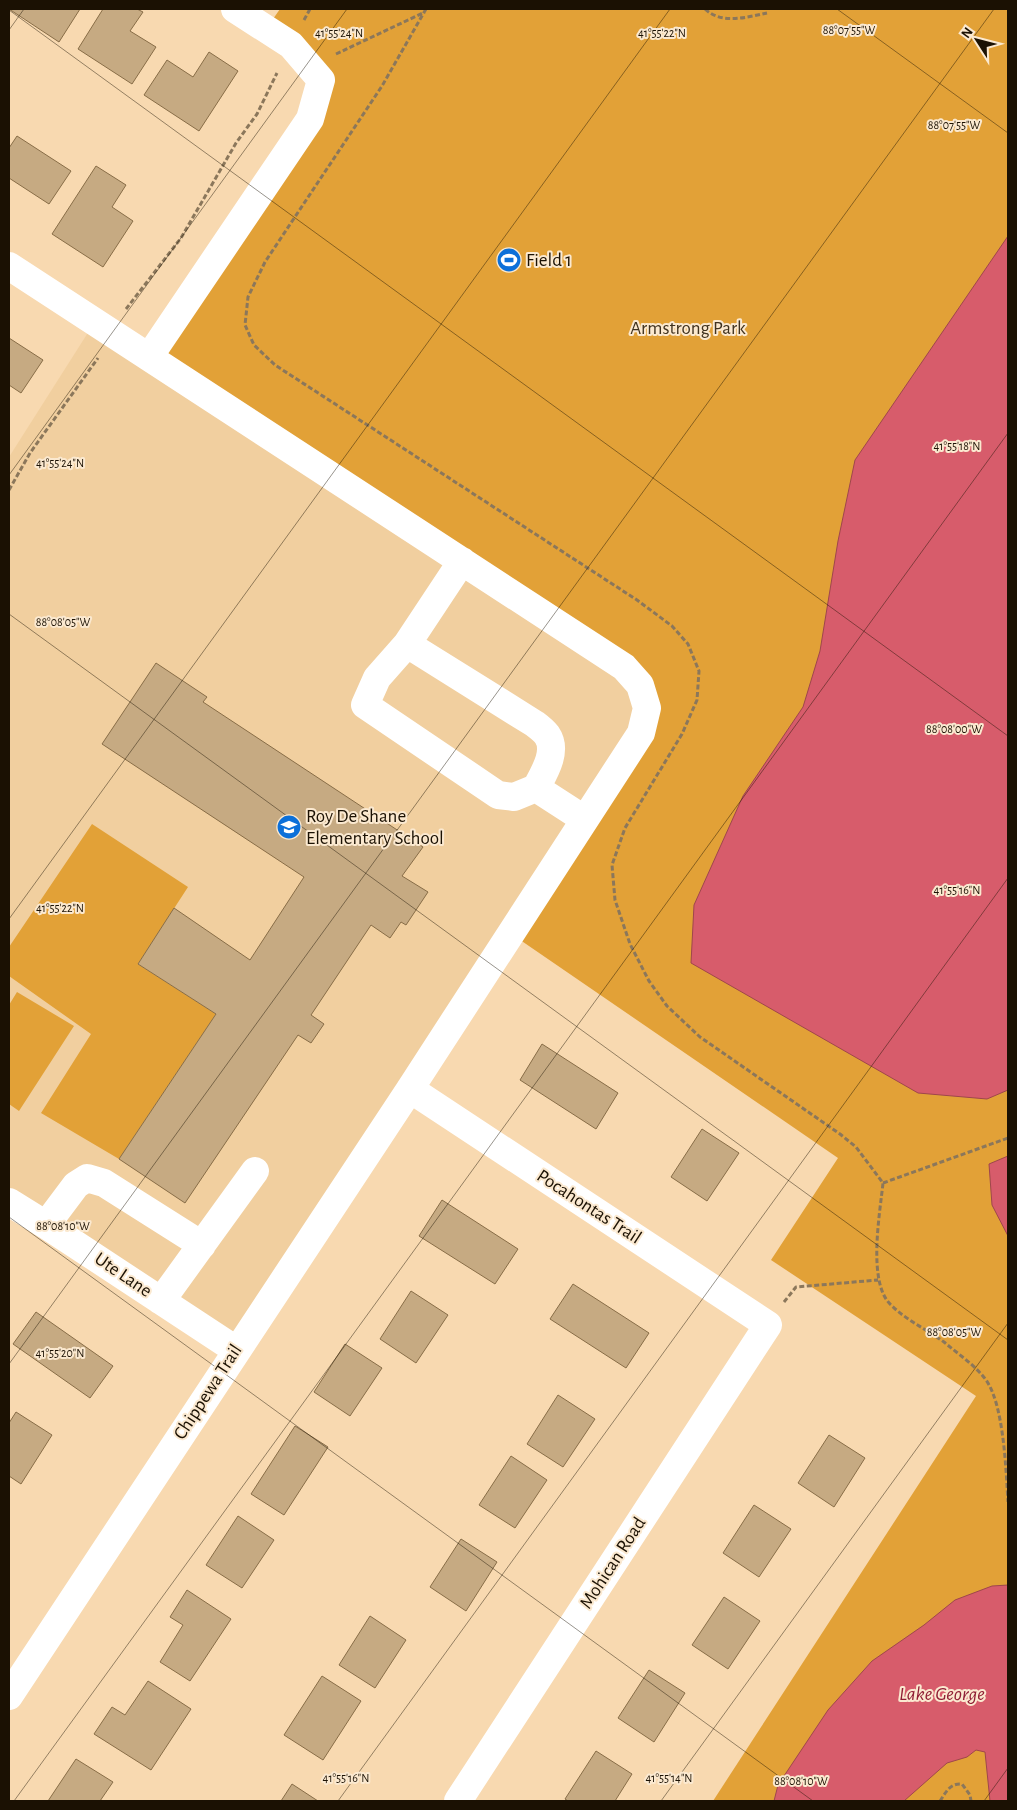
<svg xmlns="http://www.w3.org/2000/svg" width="1017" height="1810" viewBox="0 0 1017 1810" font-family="'Alegreya Sans',sans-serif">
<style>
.built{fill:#f1cf9f}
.green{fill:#e2a137}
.water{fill:#d75c6b;stroke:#9f464c}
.building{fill:#c6aa82;stroke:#886d47}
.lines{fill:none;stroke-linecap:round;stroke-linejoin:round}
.path{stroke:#8b775b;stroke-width:3;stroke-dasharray:5 2.5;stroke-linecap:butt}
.minor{stroke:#fff;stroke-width:28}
.ticks{fill:none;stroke:#1b1103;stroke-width:1;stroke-opacity:0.45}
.labels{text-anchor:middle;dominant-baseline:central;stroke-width:4;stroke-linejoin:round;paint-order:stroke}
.poi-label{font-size:19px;fill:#1b1103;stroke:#fbe9d0;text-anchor:start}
.park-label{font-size:19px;fill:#40321f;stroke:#fbe9d0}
.street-label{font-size:19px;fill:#1b1103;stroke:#fbe9d0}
.water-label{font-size:20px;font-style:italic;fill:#901e35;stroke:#fbe9d0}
.ticks-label{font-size:12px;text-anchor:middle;fill:#1b1103;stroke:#fbe9d0;stroke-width:4;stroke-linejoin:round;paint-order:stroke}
</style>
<rect width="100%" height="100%" fill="#f8d9b0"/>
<path class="built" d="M89,331L619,671L639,702L636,726L234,1336L9,1194V457Z"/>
<path class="green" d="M280,9H1008V1801H713L976,1396L771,1260L838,1158L510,933L641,733L640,685L149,357L320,80L266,29Z
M92,824L188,887L138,964L216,1014L119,1159L41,1113L91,1034L9,976V947Z
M17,992L74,1026L19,1111L9,1104V1005Z"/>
<path class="water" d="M1008,236V1090L987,1099L918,1093L691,963L694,905L743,796L803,707L820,651L838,541L855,460Z
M1008,1156V1236L992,1205L989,1164Z
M1008,1585V1801H990L985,1752L976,1750L967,1757L947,1763L904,1801H774L778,1785L828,1710L872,1661L924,1625L955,1600L992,1586Z"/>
<path class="building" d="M9,9H80L59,42Z
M103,9H137L143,12L130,31L156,47L132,84L78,49Z
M209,52L238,71L199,131L144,95L167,60L193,77Z
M17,136L71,171L49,204L9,178V148Z
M96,166L126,185L112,207L133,221L103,267L52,234Z
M9,338L43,360L21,393L9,385Z
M156,663L207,697L203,702L423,847L402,876L428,892L406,925L401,922L390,938L371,925L311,1015L324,1024L311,1043L298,1035L185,1203L119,1159L216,1014L138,964L174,908L250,960L304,877L102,744Z
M542,1044L618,1093L596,1129L520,1080Z
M702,1129L739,1153L707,1201L671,1177Z
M442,1200L518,1249L495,1284L419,1236Z
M573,1284L649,1333L626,1368L550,1319Z
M411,1291L448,1315L416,1363L380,1339Z
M36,1312L113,1366L90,1398L13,1344Z
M345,1344L382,1368L350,1416L314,1392Z
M558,1395L595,1419L563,1467L527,1444Z
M16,1412L52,1435L21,1484L9,1476V1423Z
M295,1426L328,1447L284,1515L251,1494Z
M829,1435L865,1458L834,1507L798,1483Z
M511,1456L547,1480L515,1528L479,1505Z
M754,1505L791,1529L759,1577L723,1553Z
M238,1516L274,1540L242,1588L206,1565Z
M461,1539L497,1562L466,1611L430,1587Z
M187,1590L231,1619L190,1681L160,1662L183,1625L170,1617Z
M724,1597L760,1621L728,1669L692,1645Z
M370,1616L406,1640L375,1688L339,1665Z
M649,1670L685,1693L654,1742L618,1718Z
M322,1676L361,1701L323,1760L284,1735Z
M148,1681L191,1709L151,1770L94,1734L112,1707L125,1715Z
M596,1751L632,1774L615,1801H568L565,1799Z
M76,1759L113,1782L100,1801H48Z
M292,1784L318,1801H281Z"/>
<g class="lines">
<path class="path" d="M426,9L382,86L265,262L248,297L245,325L254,345L275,365L637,600L672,626L688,644L699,671L697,700L682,734L625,828L612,865L615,900L630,944L649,981L667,1006L700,1037L840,1134L856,1147L883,1183C880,1213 867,1283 891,1305C906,1320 926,1329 944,1342C958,1354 975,1365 986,1380C1004,1405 1006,1471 1008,1502
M705,9C722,25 747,17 767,13
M304,20L310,9
M336,54L425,12
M126,309L181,238L236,143L257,114L277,73
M9,490L30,453L98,358
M883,1183L1008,1138
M784,1302L796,1287L878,1280
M940,1801C946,1792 950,1783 962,1784L970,1795L971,1801"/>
<path class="minor" d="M9,266L624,667L640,685L647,708L641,733L410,1089L9,1696
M149,357L310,119L321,80L291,45L235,9
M462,561L407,644L535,724C539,727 544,731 547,735C558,751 544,773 536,788L584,819
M407,644L377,678L365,705L498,795L514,797L536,788
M410,1089L768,1325L458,1801
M9,1202L46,1225L236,1350
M46,1225L76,1185L87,1178L104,1183L202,1245
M161,1301L255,1171"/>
</g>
<path class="ticks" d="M837,9L1008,133M9,10L1008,736M9,30L24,9M9,475L347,9M9,614L1008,1340M9,919L670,9M9,1217L813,1801M9,1364L994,9M14,1801L1008,433M338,1801L1008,878M661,1801L1008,1323M984,1801L1008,1768"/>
<defs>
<symbol id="stadium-disc" viewBox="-11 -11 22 22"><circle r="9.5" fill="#0c70d9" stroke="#fbe9d0"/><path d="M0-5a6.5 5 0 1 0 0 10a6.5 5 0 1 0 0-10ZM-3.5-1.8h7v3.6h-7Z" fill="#fff"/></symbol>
<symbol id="school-disc" viewBox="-11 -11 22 22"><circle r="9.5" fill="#0c70d9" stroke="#fbe9d0"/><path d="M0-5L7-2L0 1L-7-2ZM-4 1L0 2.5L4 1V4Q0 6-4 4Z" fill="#fff"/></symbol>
</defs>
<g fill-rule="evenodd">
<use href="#stadium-disc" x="495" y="246" width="28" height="28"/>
<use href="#school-disc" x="275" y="813" width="28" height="28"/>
</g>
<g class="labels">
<g class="poi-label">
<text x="526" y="260">Field 1</text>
<text x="306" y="816">Roy De Shane<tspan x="306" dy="22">Elementary School</tspan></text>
</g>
<g class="park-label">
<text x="688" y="328">Armstrong Park</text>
</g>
<g class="street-label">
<text transform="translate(589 1207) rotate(33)">Pocahontas Trail</text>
<text transform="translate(123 1275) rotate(34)">Ute Lane</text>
<text transform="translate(208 1392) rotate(-57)">Chippewa Trail</text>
<text transform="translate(613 1563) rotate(-57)">Mohican Road</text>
</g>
<g class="water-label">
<text x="942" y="1694">Lake George</text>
</g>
</g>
<g class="ticks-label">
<text x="849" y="34">88°07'55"W</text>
<text x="339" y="37">41°55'24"N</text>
<text x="662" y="37">41°55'22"N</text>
<text x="954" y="129">88°07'55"W</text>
<text x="957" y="450">41°55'18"N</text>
<text x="60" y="467">41°55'24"N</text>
<text x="63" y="626">88°08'05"W</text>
<text x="954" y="733">88°08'00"W</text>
<text x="957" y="894">41°55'16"N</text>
<text x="60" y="912">41°55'22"N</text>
<text x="63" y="1230">88°08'10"W</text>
<text x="954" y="1336">88°08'05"W</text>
<text x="60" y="1357">41°55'20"N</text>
<text x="346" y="1782">41°55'16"N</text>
<text x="669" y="1782">41°55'14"N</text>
<text x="801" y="1785">88°08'10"W</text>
</g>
<rect width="1017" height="1810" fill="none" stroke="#1b1103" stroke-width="20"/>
<g transform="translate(977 40) rotate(306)" stroke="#fbe9d0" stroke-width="4" paint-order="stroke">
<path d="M0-4L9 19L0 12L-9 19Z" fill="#1b1103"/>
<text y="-8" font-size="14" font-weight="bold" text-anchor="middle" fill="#1b1103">N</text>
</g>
</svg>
